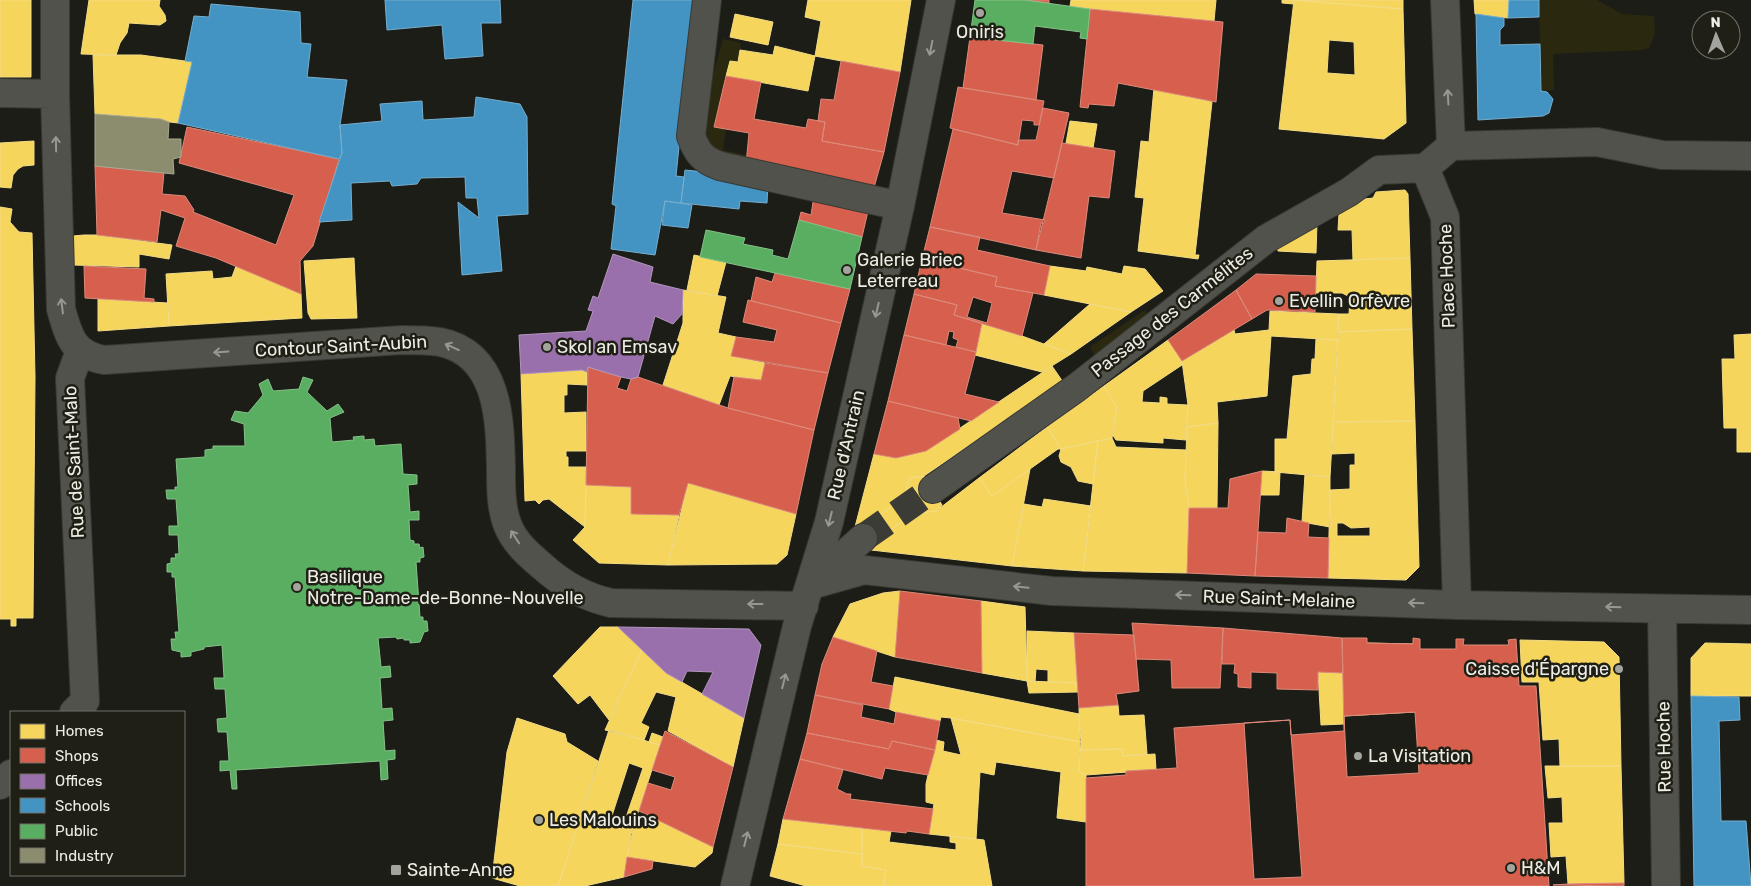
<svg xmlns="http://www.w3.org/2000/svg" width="1751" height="886" viewBox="0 0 1751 886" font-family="Rubik,sans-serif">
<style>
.green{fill:#2a2910}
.homes{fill:#f6d55c;stroke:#f3dc85;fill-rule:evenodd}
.shops{fill:#d6604d;stroke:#dd8a7b;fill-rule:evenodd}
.offices{fill:#9970ab;stroke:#b296bd}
.schools{fill:#4393c3;stroke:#76aece}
.public{fill:#5aae61;stroke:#86c189}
.industry{fill:#8c8c6e;stroke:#a9a992}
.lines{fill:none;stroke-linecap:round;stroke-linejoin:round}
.street-tunnel{stroke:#3c3c36;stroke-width:28;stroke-dasharray:28 14;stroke-linecap:butt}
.street-casing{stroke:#393934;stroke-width:30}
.street{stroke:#52524d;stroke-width:28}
.oneway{stroke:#989892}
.poi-dot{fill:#a4a49e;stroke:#1f1f15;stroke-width:2}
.labels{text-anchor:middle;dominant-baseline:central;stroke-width:5;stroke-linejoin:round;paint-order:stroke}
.poi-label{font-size:18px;fill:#edede6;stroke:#1f1f15;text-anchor:start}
.street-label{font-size:18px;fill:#edede6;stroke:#1f1f15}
</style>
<rect width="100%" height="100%" fill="#1d1d17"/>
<path class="green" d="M1539,0H1597L1622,14L1654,16L1655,33L1649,48L1641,50L1553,54L1554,90L1541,91Z
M723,39L741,43L738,62L726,72L714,126L726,129L723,150L746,155V164L706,145L700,121Z
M1145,310L1149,317L1095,356L1090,347Z"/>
<path class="homes" d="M0,0H31V77H0Z
M89,0H160L159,6L165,15L166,21L160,25L129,23L127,33L120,43L116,55L81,54Z
M808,0H911L900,72L815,56L821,21L805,17Z
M1071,0H1216L1214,21L1090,9L1070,6Z
M1282,0H1294V4L1282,3Z
M1294,0L1403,9L1406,123L1384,139L1279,129ZM1329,40L1354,42L1355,75L1327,73Z
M1294,0H1403V9Z
M1474,0H1509L1508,18L1475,14Z
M735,14L773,22L768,45L730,37Z
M775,46L815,56L808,91L726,76L730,61L738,62L740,50L773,55Z
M93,55H141L192,62L178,123L162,121L161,119L95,114Z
M1154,88L1212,102L1195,255H1199L1198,259L1138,251L1144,198L1135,197L1141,141L1149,142Z
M1070,121L1097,124L1093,148L1066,143Z
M34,141V165L23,166L18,169L13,175L11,188L0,187V143Z
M1405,190L1408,194L1410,258L1353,260L1352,230H1338L1339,213L1364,199L1373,198L1376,192Z
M0,207L12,209L10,222L19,232L32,233L35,377L33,618H16V626H11V619H0Z
M1317,223L1316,253L1278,251L1277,245Z
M84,235H97L172,245L169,259L139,254V267L73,265V236Z
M694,255L726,262L717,296L687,290Z
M354,258L357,318L311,319L308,313L304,261Z
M1410,258L1412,329L1338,332L1339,314H1349L1350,297L1342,293H1316L1317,261Z
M236,266L301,294L302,318L169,326L166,274L212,271L213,279L232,277Z
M1050,266L1086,271L1087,267L1122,274L1124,266L1145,269L1163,291L1131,312L1044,295Z
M683,290L726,297L718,333L736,337L731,356L765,363L761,380L730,376L719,405L663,385L683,323Z
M98,299L168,303L169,326L98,331Z
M1090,304L1131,312L1071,354L1044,344Z
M1270,311L1339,314L1338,340L1271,336L1267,396L1217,402L1218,423L1187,427L1188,405L1182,361L1234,330L1235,334L1269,330Z
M982,323L1022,336L1071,354L1042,372L975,355Z
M1412,329L1415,421L1333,422L1338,332Z
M1751,334V452H1737V428H1724L1722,359H1735L1734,335Z
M1316,339L1338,340L1330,477L1275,472V439H1287L1293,376L1311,374L1312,359H1315Z
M1168,340L1182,361V365L1143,391L1142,402L1160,403V397L1167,398V404L1188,405L1186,440L1163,438V443L1116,440L1112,434L1117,407L1104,386Z
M1052,366L1063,382L924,476L910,478L906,488L909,495L857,530L855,527L874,454L896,458L926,451Z
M582,370L587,372V385L567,384V395H564V413L586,412V451H566V457H568V467H586L585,527L549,499L543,500L539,504L535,500L525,501L521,374Z
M1104,386L1117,407L1112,438L1061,449L1047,427Z
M1415,421L1419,567L1406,580L1328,578L1330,490L1350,489V465H1355V453L1332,454L1333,422ZM1337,523H1343L1351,528L1370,527V536H1337Z
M1218,423L1217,508H1189L1185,480L1187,427Z
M1047,427L1061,449H1058L992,496L979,478Z
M1112,438L1116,447L1186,450L1185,480L1189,508L1187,573L1083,571L1098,441Z
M1098,441L1093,484L1078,481L1071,467L1061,462L1059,456L1061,449Z
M1030,469L1012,566L871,550L868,546L920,509L922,513L936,511L979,478L992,496Z
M1262,471L1280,472L1279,495H1260Z
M1305,474L1330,477V527L1302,522Z
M924,476L942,505L936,511L922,513L920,509L868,546L857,530L909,495L906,488L910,478Z
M688,483L796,514L787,555L777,564L668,565Z
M586,485L631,487V514L679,515L668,565L599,563L573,540L585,527Z
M1044,499L1091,506L1083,571L1012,566L1024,504L1042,507Z
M900,591L895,657L833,637L850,604L883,593Z
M981,601L1025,607L1027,681L982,673Z
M600,627H618L642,649L609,720L590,695L578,704L553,676Z
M1027,631L1074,633L1077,683L1048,682V670L1036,669L1035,682L1027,681Z
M1520,640L1604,642L1619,657L1621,766H1560L1559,739L1543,740L1539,682H1522Z
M1367,643L1413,644L1415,712L1344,716L1342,644Z
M1705,643L1751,644V696H1691V658Z
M642,649L666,673L744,718L733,767L668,731L676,697L656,692L641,723L649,727L644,740L605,730Z
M1318,672L1343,673L1344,724L1321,725Z
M895,677L1079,714L1081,742L951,718L941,717L940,721L896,712L889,709Z
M1027,681L1077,683L1078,692L1029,693Z
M1118,705L1119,716L1144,715L1147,754L1123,756L1122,749L1080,750L1079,708Z
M517,718L565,734L567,742L598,761L558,886H520L492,878L507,752Z
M951,718L1081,742L1079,772L1086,775V822L1057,818L1061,772L996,762L994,775L980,772L976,839L929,834L934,804L926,802V784L936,740L944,742L943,751L961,755Z
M609,730L660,745L631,834L624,877L585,886H558ZM629,763L643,768L622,829L609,825Z
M652,733L663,737L660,745L649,742Z
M1122,749L1123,756L1155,754L1156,770L1086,775L1079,772L1080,750Z
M1545,766H1621L1624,883L1568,884L1566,856L1551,857L1549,823H1563L1562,797L1548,798Z
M653,817L713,847L712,853L695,867L627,857L635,821L649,825Z
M783,819L862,828V854L778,844Z
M862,828L891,831L889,842L956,850V843L950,842V836L984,840L992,886H884L886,870L862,866Z
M778,844L862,854V866L886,870L884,886H806L770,876Z"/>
<path class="shops" d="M1024,0H1049V3Z
M1090,9L1223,22L1216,102L1118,83L1114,106L1089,104L1088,108L1080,107Z
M970,37L1043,45L1036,100L963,88Z
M841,61L900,72L884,152L822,141L825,122L818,121L821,99L834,100Z
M726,76L761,82L754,119L806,128L808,119L825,122L822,141L884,152L873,191L746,164L749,133L714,127Z
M958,87L1044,101L1039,125H1034V121L1022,120L1018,145L950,128Z
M1043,108L1069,113L1054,178L1012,171L1002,213L1045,220L1044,223H1041L1036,250L930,227L953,129L1018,145V140H1036Z
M187,127L339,159L313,246L300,261L301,294L216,258L176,246L185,218L161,210L157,242L97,235L95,166L164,172L162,194L185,196L194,210L193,212L276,245L294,195L179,163Z
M1062,143L1115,151L1109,198L1089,196L1081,258L1036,250Z
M814,196L868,211L862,237L799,220L801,212L811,215Z
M930,227L980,237L977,250L1050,266L1044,295L995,286L997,277L922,259Z
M922,259L997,277L995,286L1033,293L1022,336L954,315L957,305L914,294ZM973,297L992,303L987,323L967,317Z
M84,266L146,269L144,298L154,299V302L85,298Z
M775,273L850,289L841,323L751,301L756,277L772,282Z
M1256,274L1316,276L1315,312L1267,310L1252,319L1236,290Z
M1236,290L1252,319L1182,361L1168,340Z
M914,294L957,305L954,315L982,323L976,352L956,347L958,340L953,338L954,332L949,331L946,345L904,335Z
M748,300L841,323L828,373L731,356L736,337L774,342L777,330L743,322Z
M904,335L976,352L965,394L999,402L971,421L888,401Z
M765,363L828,373L814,430L728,408L734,377L761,380Z
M588,367L621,377L617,388L627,391L631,379L638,377L728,408L814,430L796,514L688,483L679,515L631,514V487L586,485Z
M888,401L958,418L960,429L926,451L896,458L874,454Z
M1262,471L1255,576L1187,573L1189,508H1228L1230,479Z
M1287,518L1309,523L1308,537L1329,538L1328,578L1255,576L1258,532L1286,533Z
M900,591L981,601L982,673L895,657Z
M1132,623L1223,628L1220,688H1172L1171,660L1136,659Z
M1223,628L1342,638L1343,673L1318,672V690L1277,689V673L1251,672V688L1238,687V674L1234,673L1235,664H1222Z
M1074,633L1134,635L1139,691L1116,694L1118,705L1079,708Z
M833,637L877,651L871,682L893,686L889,709L815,695L822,664Z
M1342,638H1367V643L1413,644V638L1420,639V649H1456V639H1464L1463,645H1509L1508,640L1516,639L1519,686H1536L1549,886H1086V778L1126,775V771L1177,768L1174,728L1290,720L1291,735L1344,731Z
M815,695L863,705L861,717L894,724L896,712L940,721L935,750L892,741L889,749L807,733Z
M1415,712L1419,773L1347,777L1344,716Z
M1290,720L1302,877L1254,879L1244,723Z
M665,731L733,767L713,847L639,811L648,783L671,790L675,777L652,770Z
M807,733L889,749L892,741L935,750L928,775L885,768L882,779L800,759Z
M800,759L843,770L837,789L847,794H851L850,799L933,809L929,834L907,831L906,833L783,819Z
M627,857L653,861L652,869L624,877Z
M1624,883V886L1553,885L1568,884Z"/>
<path class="offices" d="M613,254L653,267L650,282L683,290L682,314L673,324L655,316L638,377L631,379L621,377L588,367L587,372L582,370L521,374L519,335L586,331L593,311L588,310L593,296L598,298Z
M618,627L749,629L761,645L744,718L702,694L713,672L687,671L682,682L666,673Z"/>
<path class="schools" d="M385,0H500L501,23H481L483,56L445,59L442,25L387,30Z
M633,0H694L676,176L684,177L681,203L665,201L655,255L611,249L616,206L612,204Z
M1509,0H1539V17L1508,18Z
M211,4L300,12L301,43L311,44L307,77L347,80L340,125L342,153L339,159L178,123L192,62L185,61L194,16L209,17Z
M1476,14L1504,18V26L1500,30V45L1540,44L1541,91L1547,92L1553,99L1549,113L1543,116L1478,120Z
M476,97L520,104L527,117L528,214L497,216L502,271L462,275L458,202L479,218L477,198H466L465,177L421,178L417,184L392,186L390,181L351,183L352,220L319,222L342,153L340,125L382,121L380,104L422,101L423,120L474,117Z
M685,170L735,175L768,183L767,203L740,201L739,209L681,203Z
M665,201L692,205L688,228L662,225Z
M1691,696L1739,697L1740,720L1719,721L1721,821H1746L1751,886H1694Z"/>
<path class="public" d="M975,0H1024L1090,9L1087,39L1080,38L1081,32L1035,26L1033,44L970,37Z
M799,220L862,237L850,289L700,257L706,230L745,238L743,244L773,250L772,255L788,259Z
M303,377L313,380L307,392L327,411L338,404L344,412L330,418L332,442L354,440L353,437L364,436V440L374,439L375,446L401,444L403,474L417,475V484L408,485L410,512L419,511V520H409L410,540L414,541V544H419L420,548L423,547L424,557L420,558V562H416L420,617H423V621H427L428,631L424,632L420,642L410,643V640H404V638L397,639L396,637L378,638L381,667L390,666L391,677L380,678L382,709L392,708L393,720L383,721L385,751L395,750V759L387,760L388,779L381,780L380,761L236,770L237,789H232L230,770L220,771V761H229L227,732H218L217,719L227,718L225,689H215L214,678H224L222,645L204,647V649L191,652V656L181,657V652L172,650L171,639H176L175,632H179L175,577H172V572H167V564L171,563V558H176L175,554H179L178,535H169V526H178L176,499H167L166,490H175V487H178L176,459L205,457V450L213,449V446H245L244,424L231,420L235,411L248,413L263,395L259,384L268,379L273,391L299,389Z"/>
<path class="industry" d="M95,114L161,119L169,122L168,139H181V157L173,159L174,174L95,166Z"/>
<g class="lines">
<path class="street-tunnel" d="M863,538L933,489"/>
<defs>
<path id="street" d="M55,0V94L61,309C69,337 73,354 104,360L402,340C414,340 427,340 440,342C500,354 500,422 501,470C501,489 501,509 508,526C515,543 529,555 542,566C563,585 584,597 611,603L804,606
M707,0L691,136C697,153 703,160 720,166L900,206
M1445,0L1451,146
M0,93L55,94
M933,489L1076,388L1266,239L1349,192L1379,170L1425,168
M816,580L863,538
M811,585L864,570L1052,591L1457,605L1751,610
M1457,605L1445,217L1425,168L1451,146L1597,142L1662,155L1751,156
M1662,609L1666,886
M74,712L85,701L70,378L80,351
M0,785L11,774
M735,886L797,626L829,522L900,206L941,0"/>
</defs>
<use href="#street" class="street-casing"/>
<use href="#street" class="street"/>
</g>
<defs><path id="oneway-shaft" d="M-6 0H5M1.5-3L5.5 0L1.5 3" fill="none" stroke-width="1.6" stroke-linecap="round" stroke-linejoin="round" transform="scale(1.25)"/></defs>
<g class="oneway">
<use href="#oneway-shaft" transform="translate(931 48) rotate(101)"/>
<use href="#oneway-shaft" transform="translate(1448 97) rotate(-93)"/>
<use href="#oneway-shaft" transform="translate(56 144) rotate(-91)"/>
<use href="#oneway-shaft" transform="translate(62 306) rotate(-97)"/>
<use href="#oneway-shaft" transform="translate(877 310) rotate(103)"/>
<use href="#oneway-shaft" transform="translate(452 347) rotate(-156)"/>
<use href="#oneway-shaft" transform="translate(221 352) rotate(176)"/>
<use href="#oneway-shaft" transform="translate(830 519) rotate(104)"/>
<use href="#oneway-shaft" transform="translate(515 537) rotate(-123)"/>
<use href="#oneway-shaft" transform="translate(1021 587) rotate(-174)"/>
<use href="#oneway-shaft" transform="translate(1183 595) rotate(-178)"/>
<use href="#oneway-shaft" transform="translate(1416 603) rotate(-178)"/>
<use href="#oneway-shaft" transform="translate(755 604) rotate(-180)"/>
<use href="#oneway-shaft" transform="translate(1613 607) rotate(-178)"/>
<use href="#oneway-shaft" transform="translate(784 681) rotate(-76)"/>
<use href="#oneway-shaft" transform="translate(746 839) rotate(-76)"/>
</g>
<g class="poi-dot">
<circle cx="980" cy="13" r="5"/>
<circle cx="847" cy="270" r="5"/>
<circle cx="1279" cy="301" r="5"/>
<circle cx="547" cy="347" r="5"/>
<circle cx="297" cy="587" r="5"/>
<circle cx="1619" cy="669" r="5"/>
<circle cx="1358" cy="756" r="5"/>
<circle cx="539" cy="820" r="5"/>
<circle cx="1511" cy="868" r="5"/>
<rect x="390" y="864" width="12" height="12" rx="2.5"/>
</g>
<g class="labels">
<g class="poi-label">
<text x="980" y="32" text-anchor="middle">Oniris</text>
<text x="857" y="260">Galerie Briec<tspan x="857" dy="21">Leterreau</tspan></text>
<text x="1289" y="301">Evellin Orfèvre</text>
<text x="557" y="347">Skol an Emsav</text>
<text x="307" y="577">Basilique<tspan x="307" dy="21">Notre-Dame-de-Bonne-Nouvelle</tspan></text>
<text x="1609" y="669" text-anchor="end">Caisse d'Épargne</text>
<text x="1368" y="756">La Visitation</text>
<text x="549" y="820">Les Malouins</text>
<text x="1521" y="868">H&amp;M</text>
<text x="407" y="870">Sainte-Anne</text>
</g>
<g class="street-label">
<text transform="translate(1447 276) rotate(-92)">Place Hoche</text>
<text transform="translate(1172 312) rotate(-38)">Passage des Carmélites</text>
<text transform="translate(341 346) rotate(-3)">Contour Saint-Aubin</text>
<text transform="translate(846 445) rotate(-77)">Rue d'Antrain</text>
<text transform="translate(74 462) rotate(-93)">Rue de Saint-Malo</text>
<text transform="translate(1279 599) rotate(2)">Rue Saint-Melaine</text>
<text transform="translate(1664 747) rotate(-91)">Rue Hoche</text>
</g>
</g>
<rect x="10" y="711" width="175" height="165" fill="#1f1f15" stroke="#717169"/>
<rect x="20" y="724" width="25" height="15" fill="#f6d55c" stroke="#717169"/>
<text x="55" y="736" font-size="15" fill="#edede6">Homes</text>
<rect x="20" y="748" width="25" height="15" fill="#d6604d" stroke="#717169"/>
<text x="55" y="761" font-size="15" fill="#edede6">Shops</text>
<rect x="20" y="774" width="25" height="15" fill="#9970ab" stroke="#717169"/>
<text x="55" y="786" font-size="15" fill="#edede6">Offices</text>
<rect x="20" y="798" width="25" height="15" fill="#4393c3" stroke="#717169"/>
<text x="55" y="811" font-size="15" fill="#edede6">Schools</text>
<rect x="20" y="824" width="25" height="15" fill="#5aae61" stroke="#717169"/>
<text x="55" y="836" font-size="15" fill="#edede6">Public</text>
<rect x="20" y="848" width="25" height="15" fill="#8c8c6e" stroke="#717169"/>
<text x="55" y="861" font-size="15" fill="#edede6">Industry</text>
<g transform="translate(1716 35) rotate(358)"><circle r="24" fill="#1f1f15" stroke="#717169"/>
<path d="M0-4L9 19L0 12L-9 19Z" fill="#a4a49e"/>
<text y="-8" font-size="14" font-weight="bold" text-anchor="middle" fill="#edede6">N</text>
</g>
</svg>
